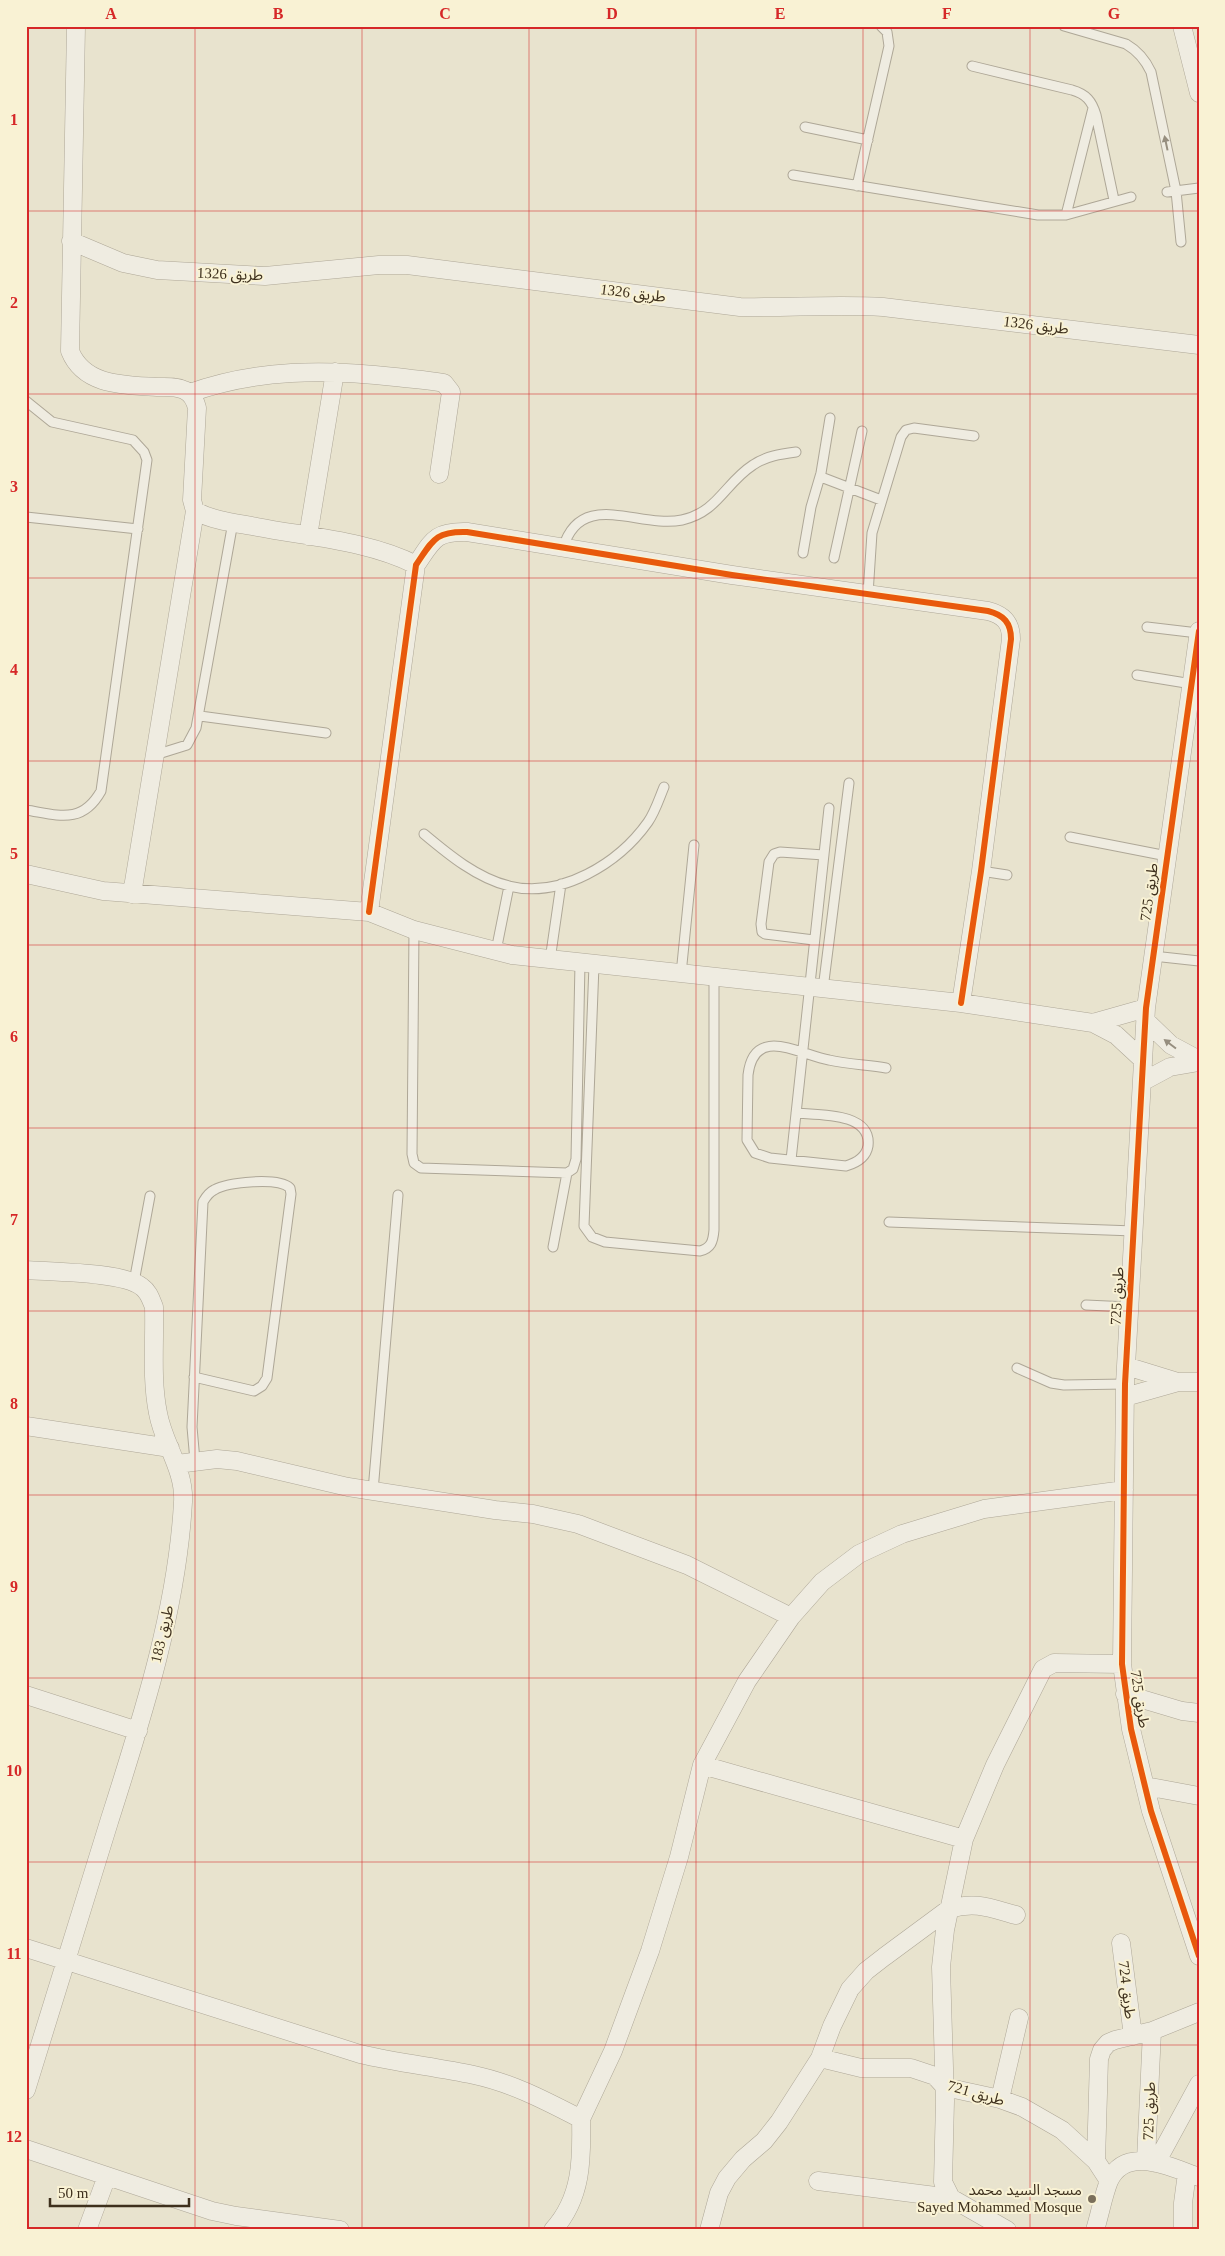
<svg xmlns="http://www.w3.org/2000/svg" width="1225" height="2256" viewBox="0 0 1225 2256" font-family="'Times New Roman','Noto Sans Arabic',serif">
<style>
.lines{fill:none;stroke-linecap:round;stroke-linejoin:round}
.service-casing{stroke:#aea797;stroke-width:11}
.minor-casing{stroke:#aea797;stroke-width:19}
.service{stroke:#efece1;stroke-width:9}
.minor{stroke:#efece1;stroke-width:18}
.cycleway-casing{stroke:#f9f2d4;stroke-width:9}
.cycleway{stroke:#e8590c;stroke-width:6}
.oneway{fill:#968e7f}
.grid{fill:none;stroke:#d62828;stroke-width:1;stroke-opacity:0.55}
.poi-dot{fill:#7a6f5b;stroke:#f9f2d4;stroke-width:2}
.labels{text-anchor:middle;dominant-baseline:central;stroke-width:4;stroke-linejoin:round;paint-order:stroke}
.street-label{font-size:15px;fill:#3e301d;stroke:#f9f2d4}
.poi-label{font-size:15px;fill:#3e301d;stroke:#f9f2d4;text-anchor:end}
.neatline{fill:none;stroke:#d62828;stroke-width:2}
.grid-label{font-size:16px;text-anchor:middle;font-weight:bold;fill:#d62828}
</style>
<rect width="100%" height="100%" fill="#e8e3ce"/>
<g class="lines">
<defs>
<path id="service" d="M1064,26L1126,44C1138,51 1145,59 1151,72L1176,191L1181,242
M972,66L1072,90C1086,94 1092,101 1096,115L1114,200
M805,127L868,140
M793,175L1038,215H1066L1131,197
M857,186L889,46L887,32L881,26
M1167,192L1199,188
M1066,215L1093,108
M26,401L52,422L133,440L144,452L147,460L101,791C82,825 58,815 26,810
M821,477L881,500
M26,517L138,529
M563,548C581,488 639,529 682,520C718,512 725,483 753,465C766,456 781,454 796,452
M803,553L811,507L821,473L830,418
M834,558L862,431
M868,594L872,533L901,437L906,430L914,428L974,436
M1147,627L1198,633
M1137,675L1192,684
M200,716L326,733
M155,755L187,745L196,728L233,522
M424,834C449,855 477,878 509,886C561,899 619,863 648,822C655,812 659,799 664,787
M1070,837L1167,856
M981,871L1007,875
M414,930L412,1154L414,1163L421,1168L567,1173L573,1169L576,1159L580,963
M814,940L765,934L762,932L761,924L769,862L774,854L780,852L824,855
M496,951L509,886
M1153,956L1199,961
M550,960L561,884
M594,965L584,1226L592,1237L605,1242L700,1251C711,1248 713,1242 714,1230V977
M681,974L694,845
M823,989L849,783
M796,1113C818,1115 872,1112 868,1146C866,1158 856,1163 846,1166L770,1158L755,1153L747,1140L748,1075C754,1024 800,1055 829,1060C847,1064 867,1065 886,1068
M791,1160L829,808
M889,1222L1134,1231
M553,1247L567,1173
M134,1282L150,1196
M1086,1305L1129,1307
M1017,1368L1051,1383L1064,1385L1125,1384
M194,1377L254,1391L262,1386L267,1378L291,1194L290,1188C278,1177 228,1182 214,1190C208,1193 206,1197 203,1202L192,1427L195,1461
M373,1491L398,1195"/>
<path id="minor" d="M76,26L70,351C84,386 124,385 157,387C166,387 176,386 184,390C192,393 195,400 197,408L192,500L195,511C214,521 236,523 257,527C309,537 369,541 416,565
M1182,26L1199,93
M71,241L123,263L157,270L265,276L379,265H407L740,307C788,308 835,304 883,307L1199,345
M190,393C256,369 326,369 395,377C411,379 428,380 444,383L451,392L439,474
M308,536L335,372
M1199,631L1146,1008L1125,1384L1122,1664L1131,1729L1151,1811L1199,1956
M26,874L103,891L369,912L414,930L512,955L961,1003L1093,1023L1116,1035L1143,1060
M132,894L195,511
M369,912L416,565C433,540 435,531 467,532L732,575L988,611C1004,615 1011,623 1011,639L981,871L961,1003
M1146,1021L1171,1045L1199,1060
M1093,1023L1146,1008
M1142,1082L1170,1067L1199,1062
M26,1270C52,1272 124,1272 142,1287C149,1292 151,1300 154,1307C155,1341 151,1379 158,1413C163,1443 185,1470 183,1502C177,1611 142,1718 109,1822C81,1911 53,2000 26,2090
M1126,1366L1178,1382H1199
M1125,1397L1178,1382
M26,1426L170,1448
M177,1464L217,1459L237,1461L348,1487L495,1510L533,1514L578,1524L687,1565L791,1617
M1125,1694L1182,1711L1199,1713
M26,1695L138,1731
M702,1765L964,1839
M1145,1786L1199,1796
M1121,1943L1133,2036
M26,1948L360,2054C398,2063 436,2067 474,2075C512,2083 546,2101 581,2119C582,2159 582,2198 553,2230
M820,2058L861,2068H911L935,2076L945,2087L1000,2099L1022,2107L1062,2130L1096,2161L1109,2181
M1000,2099L1019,2018
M581,2119L613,2051L650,1951L679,1857L702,1765L747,1681L791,1617L822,1582L859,1554L902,1534L984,1509L1124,1490
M26,2149L212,2211L236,2216L340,2230
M1146,2160L1152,2031
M1096,2161L1099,2059L1102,2050L1108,2043L1115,2040L1152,2031L1199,2012
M1156,2163L1199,2084
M818,2181L951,2198
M87,2230L107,2176
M709,2230L719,2193L727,2178L743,2159L764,2141L779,2122L820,2058L832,2026L850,1989L866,1971L884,1957L949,1909C976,1901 990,1908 1016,1915
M1007,2230L951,2198L943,2182L945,2101L941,1967L945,1930L964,1839L995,1765L1043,1669L1054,1663L1122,1664
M1095,2230C1100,2214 1103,2196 1109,2181C1126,2144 1172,2168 1199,2177
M1183,2230V2203L1187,2173"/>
</defs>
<use href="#service" class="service-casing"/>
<use href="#minor" class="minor-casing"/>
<use href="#service" class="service"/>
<use href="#minor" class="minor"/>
<defs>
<path id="cycleway" d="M1199,631L1146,1008L1125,1384L1122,1664L1131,1729L1151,1811L1199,1956
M369,912L416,565C433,540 435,531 467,532L732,575L988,611C1004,615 1011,623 1011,639L981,871L961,1003"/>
</defs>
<use href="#cycleway" class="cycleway-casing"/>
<use href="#cycleway" class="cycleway"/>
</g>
<defs><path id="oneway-solid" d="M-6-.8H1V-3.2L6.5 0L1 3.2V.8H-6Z" transform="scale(1.25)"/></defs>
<g class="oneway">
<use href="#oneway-solid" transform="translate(1166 143) rotate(-102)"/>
<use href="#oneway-solid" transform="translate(1170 1044) rotate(-143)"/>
</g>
<path class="grid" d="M195,26V2230M362,26V2230M529,26V2230M696,26V2230M863,26V2230M1030,26V2230M26,211H1199M26,394H1199M26,578H1199M26,761H1199M26,945H1199M26,1128H1199M26,1311H1199M26,1495H1199M26,1678H1199M26,1862H1199M26,2045H1199"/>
<circle class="poi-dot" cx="1092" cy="2199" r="5"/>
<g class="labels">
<g class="street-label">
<text transform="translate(230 274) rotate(2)">طريق 1326</text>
<text transform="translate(633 293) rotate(7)">طريق 1326</text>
<text transform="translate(1036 325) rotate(7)">طريق 1326</text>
<text transform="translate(1149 892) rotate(-82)">طريق 725</text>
<text transform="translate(1117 1296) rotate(-87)">طريق 725</text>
<text transform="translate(162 1634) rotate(-77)">طريق 183</text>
<text transform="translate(1140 1699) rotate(81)">طريق 725</text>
<text transform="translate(1127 1990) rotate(83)">طريق 724</text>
<text transform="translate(976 2093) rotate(16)">طريق 721</text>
<text transform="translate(1149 2111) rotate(-88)">طريق 725</text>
</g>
<g class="poi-label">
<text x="1082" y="2190">مسجد السيد محمد<tspan x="1082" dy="17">Sayed Mohammed Mosque</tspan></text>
</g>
</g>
<rect width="1225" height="2256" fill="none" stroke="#f9f2d4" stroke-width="55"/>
<path d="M50 2198v8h139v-8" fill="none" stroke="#3e301d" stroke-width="2.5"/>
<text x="58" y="2198" font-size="15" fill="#3e301d" stroke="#f9f2d4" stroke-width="4" paint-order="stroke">50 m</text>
<rect x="28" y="28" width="1170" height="2200" class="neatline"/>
<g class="grid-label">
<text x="111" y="19">A</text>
<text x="278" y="19">B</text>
<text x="445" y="19">C</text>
<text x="612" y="19">D</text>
<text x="780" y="19">E</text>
<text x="947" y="19">F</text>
<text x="1114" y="19">G</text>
<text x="14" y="125">1</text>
<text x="14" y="308">2</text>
<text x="14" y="492">3</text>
<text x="14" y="675">4</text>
<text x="14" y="859">5</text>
<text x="14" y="1042">6</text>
<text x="14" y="1225">7</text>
<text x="14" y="1409">8</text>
<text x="14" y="1592">9</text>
<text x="14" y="1776">10</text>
<text x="14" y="1959">11</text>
<text x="14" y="2142">12</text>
</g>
</svg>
